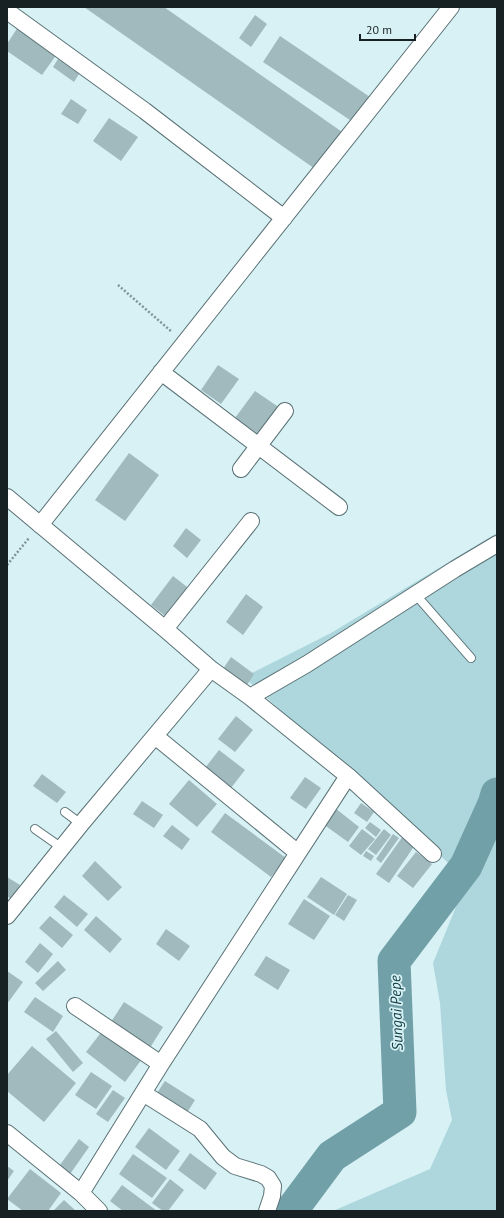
<svg xmlns="http://www.w3.org/2000/svg" width="504" height="1218" viewBox="0 0 504 1218" font-family="'PT Sans',sans-serif">
<style>
.green{fill:#add7dd}
.lines{fill:none;stroke-linecap:round;stroke-linejoin:round}
.river{stroke:#72a0a8;stroke-width:33}
.building{fill:#a1babe}
.service-casing{stroke:#5a7175;stroke-width:10}
.minor-casing{stroke:#5a7175;stroke-width:18}
.path{stroke:#819497;stroke-width:2.5;stroke-dasharray:2 2;stroke-linecap:butt}
.service{stroke:#fff;stroke-width:8}
.minor{stroke:#fff;stroke-width:16}
.labels{text-anchor:middle;dominant-baseline:central;stroke-width:3.5;stroke-linejoin:round;paint-order:stroke}
.water-label{font-size:15px;font-style:italic;fill:#154148;stroke:#d7f1f5}
</style>
<rect width="100%" height="100%" fill="#d7f1f5"/>
<path class="green" d="M497,533V1211H333L430,1169L452,1120L446,1090L440,1003L433,963L467,880L244,677L331,633Z"/>
<g class="lines">
<path class="river" d="M291,1211L332,1156L400,1112L394,961L466,866L494,804L497,794"/>
</g>
<path class="building" d="M84,7H164L345,134L318,171Z
M255,15L267,24L251,47L239,38Z
M18,27L57,54L42,75L7,51V44Z
M280,36L370,97L353,122L263,62Z
M58,59L79,74L74,82L53,67Z
M71,99L87,110L78,124L61,114Z
M109,118L138,137L121,161L93,141Z
M218,365L239,379L221,404L201,390Z
M255,391L280,408L260,436L235,418Z
M129,453L159,475L125,521L95,500Z
M186,528L201,540L187,558L173,546Z
M173,576L191,590L169,619L151,605Z
M246,594L263,607L243,635L226,622Z
M231,657L254,674L247,685L223,669Z
M236,716L253,730L235,752L218,739Z
M219,750L245,770L231,788L205,768Z
M42,774L66,792L57,803L33,786Z
M305,777L321,788L306,809L290,798Z
M189,780L217,804L197,827L169,804Z
M142,801L163,815L154,828L133,814Z
M361,803L374,812L367,822L354,813Z
M335,808L359,827L348,842L323,824Z
M225,813L286,858L271,877L211,832Z
M370,822L381,830L376,837L365,828Z
M172,825L190,839L182,850L163,836Z
M362,829L375,839L361,855L349,846Z
M384,829L391,835L376,855L368,849Z
M393,834L399,838L381,863L376,859Z
M403,836L415,845L389,883L376,874Z
M366,851L374,856L371,861L363,856Z
M416,852L432,864L413,888L397,876Z
M95,861L122,887L108,901L82,876Z
M7,877L20,885L11,899L7,896Z
M321,877L347,894L334,915L307,897Z
M64,895L88,914L77,927L54,907Z
M348,895L357,900L344,921L335,915Z
M304,899L330,916L314,940L288,924Z
M50,916L73,935L62,948L39,928Z
M96,916L122,939L110,953L84,930Z
M166,929L190,946L179,961L156,944Z
M40,943L53,954L38,973L25,962Z
M266,956L290,970L278,990L254,975Z
M58,961L66,970L43,991L35,983Z
M7,971L23,982L7,1004Z
M35,997L63,1016L53,1032L24,1012Z
M124,1002L163,1027L148,1051L109,1025Z
M103,1030L142,1059L125,1082L86,1052Z
M56,1031L83,1063L73,1072L46,1039Z
M32,1046L76,1083L44,1122L7,1091V1075Z
M91,1072L112,1086L96,1109L75,1095Z
M165,1081L195,1100L185,1116L155,1096Z
M113,1090L125,1098L108,1122L96,1114Z
M149,1128L180,1151L166,1170L135,1147Z
M79,1139L89,1147L68,1177L57,1169Z
M190,1153L217,1173L205,1190L178,1170Z
M133,1154L167,1178L152,1198L119,1174Z
M7,1166L14,1171L7,1181Z
M30,1169L61,1193L48,1211H23L7,1199Z
M170,1179L184,1190L168,1211H163L152,1203Z
M122,1185L157,1211H123L110,1201Z
M64,1200L76,1211H53Z"/>
<g class="lines">
<defs>
<path id="service" d="M416,595L471,658
M65,812L81,824
M35,829L62,848"/>
<path id="minor" d="M7,11L145,111L284,218
M161,372L339,507
M241,469L285,411
M7,497L165,629L211,669L250,697L348,776L433,854
M40,525L451,7
M165,629L251,521
M250,697L307,664L455,569L497,544
M155,736L298,853
M7,916L81,824L211,669
M75,1006L161,1064
M143,1093L200,1129L223,1157L235,1166L261,1174L268,1178L273,1186L272,1196L267,1211
M7,1133L81,1193L99,1211
M81,1193L161,1064L348,776"/>
</defs>
<use href="#service" class="service-casing"/>
<use href="#minor" class="minor-casing"/>
<path class="path" d="M118,285L172,332
M7,565L29,538"/>
<use href="#service" class="service"/>
<use href="#minor" class="minor"/>
</g>
<g class="labels">
<g class="water-label">
<text transform="translate(396 1013) rotate(-92)">Sungai Pepe</text>
</g>
</g>
<rect width="504" height="1218" fill="none" stroke="#172022" stroke-width="16"/>
<path d="M360 34v6h55v-6" fill="none" stroke="#172022" stroke-width="2"/>
<text x="366" y="34" font-size="12" fill="#172022" stroke="#d7f1f5" stroke-width="3" paint-order="stroke">20 m</text>
</svg>
